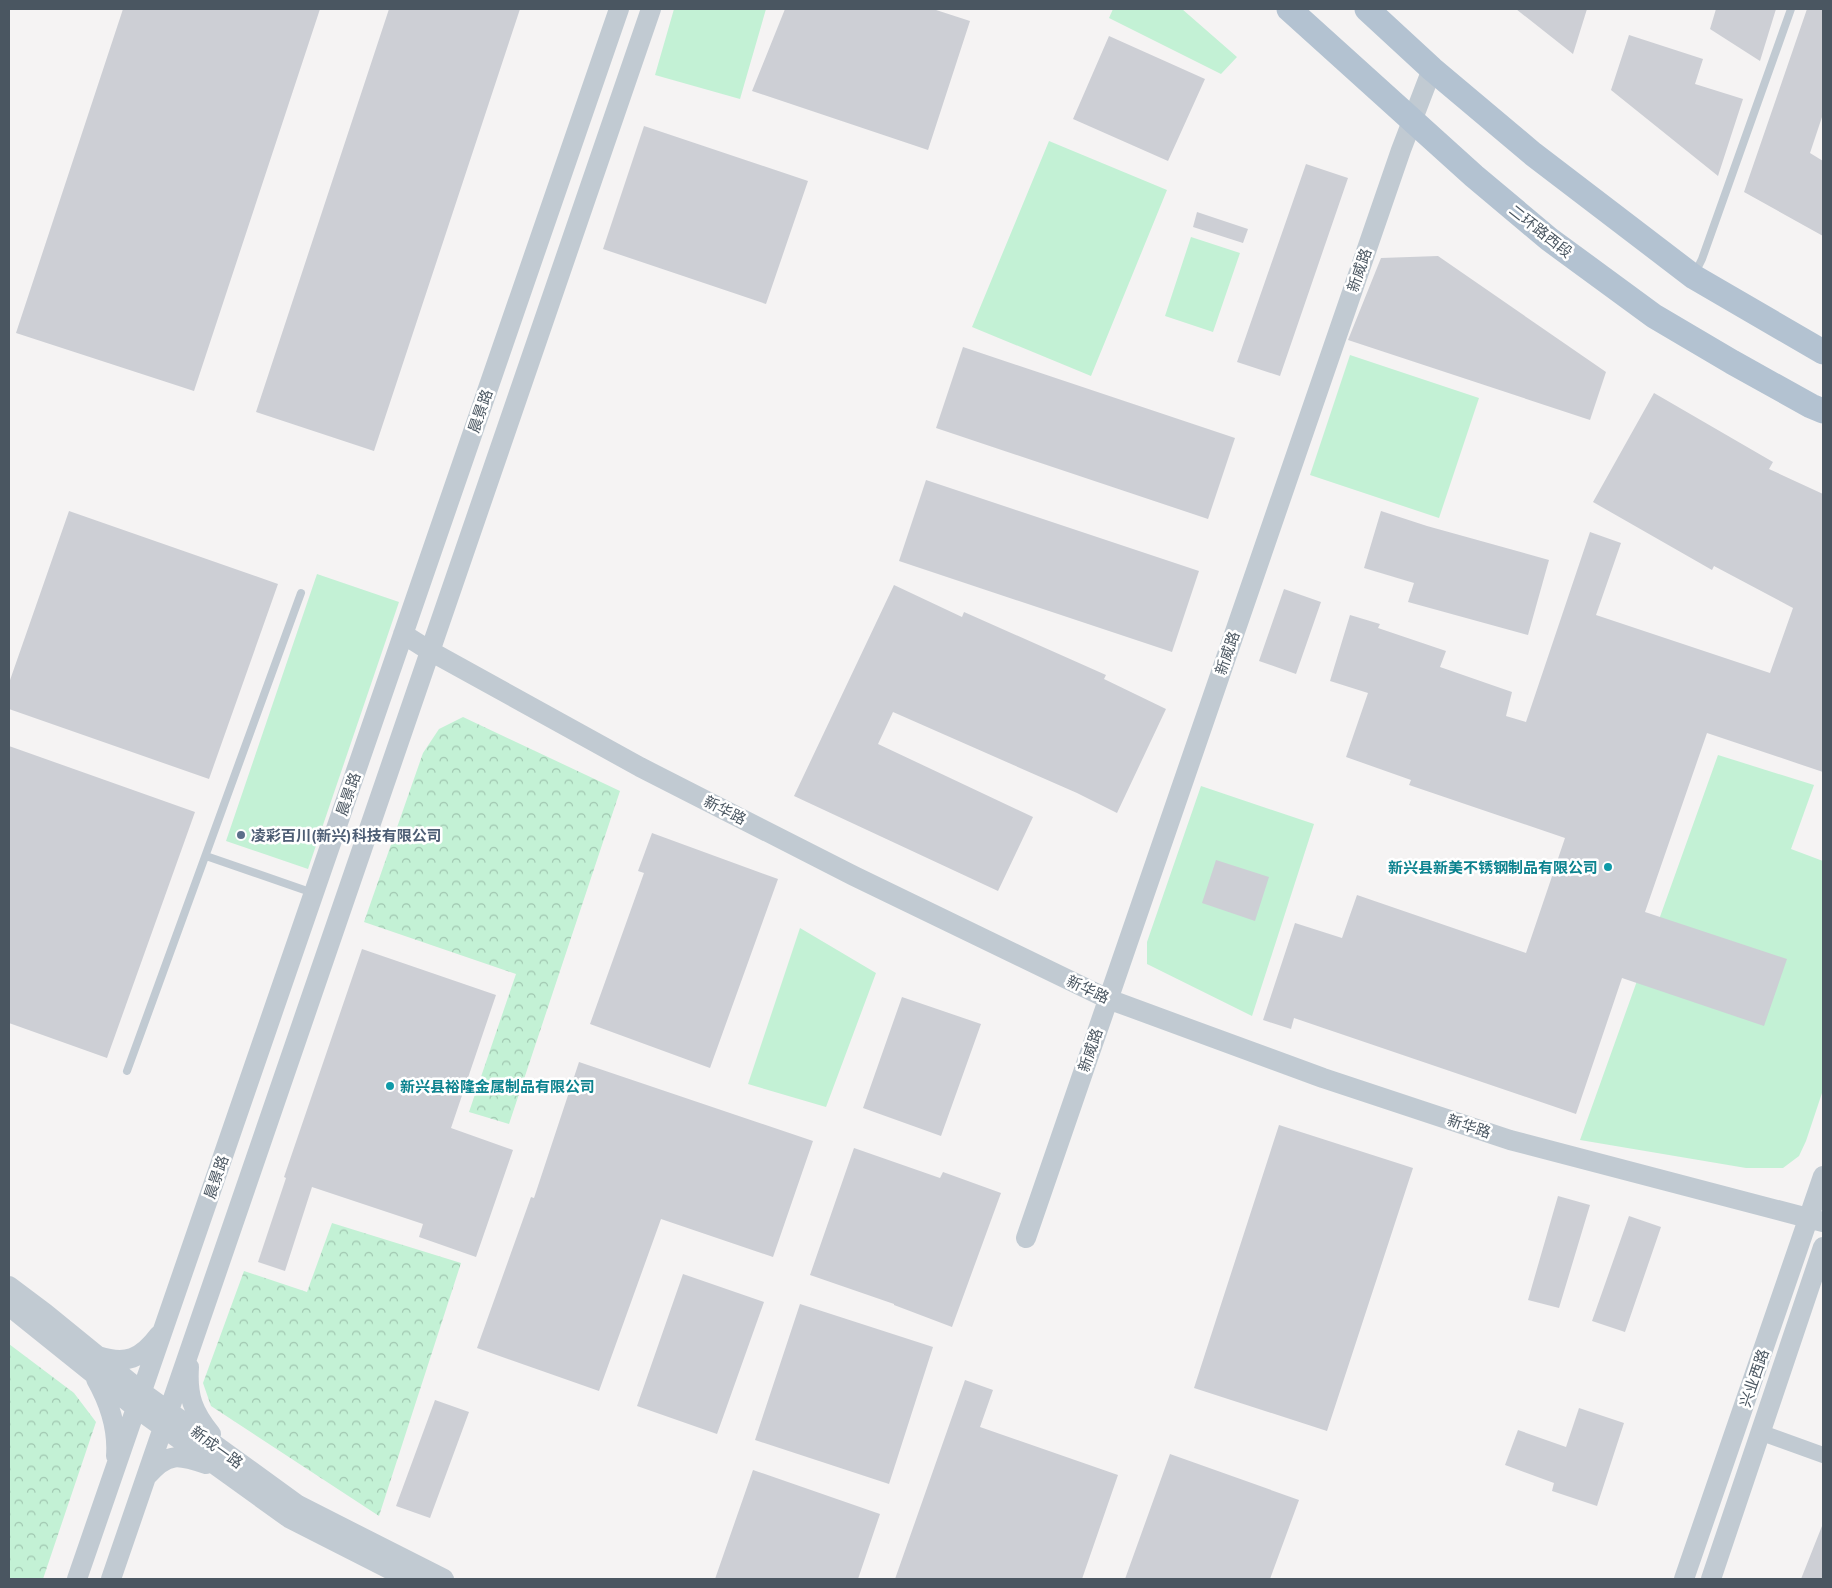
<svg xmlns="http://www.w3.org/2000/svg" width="1832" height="1588" viewBox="0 0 1832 1588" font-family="Mulish,'Noto Sans SC',sans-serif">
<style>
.green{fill:#c3f1d5}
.forest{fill:url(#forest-crowns)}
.building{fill:#cdcfd5}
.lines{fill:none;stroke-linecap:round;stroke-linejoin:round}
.service{stroke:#c1cad2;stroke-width:8}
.minor{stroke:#c1cad2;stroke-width:16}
.tertiary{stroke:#c1cad2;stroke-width:20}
.primary{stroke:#b3c2d1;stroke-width:25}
.service-dot{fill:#5c6f8a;stroke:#fff;stroke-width:2}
.culture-dot{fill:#0f9aa8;stroke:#fff;stroke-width:2}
.labels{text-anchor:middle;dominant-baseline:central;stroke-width:5;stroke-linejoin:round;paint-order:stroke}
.street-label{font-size:15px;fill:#4a5661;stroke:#fff}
.service-label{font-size:15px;font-weight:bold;fill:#4e5e75;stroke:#fff;text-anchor:start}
.culture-label{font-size:15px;font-weight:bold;fill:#0d838f;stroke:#fff;text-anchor:end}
</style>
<defs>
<pattern id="forest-crowns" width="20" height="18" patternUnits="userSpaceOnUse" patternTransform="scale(1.25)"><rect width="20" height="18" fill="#c3f1d5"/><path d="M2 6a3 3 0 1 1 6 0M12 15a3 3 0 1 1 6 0" fill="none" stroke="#a0c6b0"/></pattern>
</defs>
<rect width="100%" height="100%" fill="#f5f3f3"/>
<path class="green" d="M674,9H766L740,99L655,75Z
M1113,9H1182L1237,57L1221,74L1109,18Z
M1049,141L1167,190L1091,376L972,327Z
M1191,237L1240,253L1213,332L1165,316Z
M1350,355L1479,398L1439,518L1310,475Z
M317,574L399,602L308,869L226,841Z
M1718,755L1814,785L1791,849L1823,861V1090L1806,1141L1799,1156L1783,1168H1746L1580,1140Z
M1201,786L1314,824L1252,1016L1147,964V942Z
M800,928L876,973L826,1107L748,1084Z"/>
<path class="forest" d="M463,717L620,791L509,1124L469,1112L516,974L364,922L423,753L439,729Z
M332,1223L461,1263L379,1516L211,1406L203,1383L244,1271L307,1292Z
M9,1344L74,1393L96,1422L43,1579H9Z"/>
<path class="building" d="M123,9H320L194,391L16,333Z
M389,9H520L374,451L256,412Z
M785,9H933L970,21L928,150L752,91Z
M1516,9H1587L1573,54Z
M1716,9H1776L1760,61L1710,29Z
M1807,9H1823V114L1810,153L1823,161V236L1744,192Z
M1629,35L1703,59L1695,84L1743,99L1718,176L1611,90Z
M1109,36L1205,79L1168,161L1073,119Z
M644,126L808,181L766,304L603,249Z
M1306,164L1348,178L1280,376L1237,362Z
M1197,212L1248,229L1243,243L1193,227Z
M1438,256L1606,372L1590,420L1348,340L1381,258Z
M963,347L1235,438L1208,519L936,428Z
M1654,393L1773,462L1769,469L1823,494V772L1707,733L1645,912L1787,959L1764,1026L1622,978L1576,1114L1294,1018L1291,1029L1263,1020L1295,923L1342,938L1357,895L1526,953L1565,838L1409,785L1411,780L1346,757L1368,693L1330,681L1350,615L1380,624L1378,628L1446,651L1440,667L1512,692L1506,716L1526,722L1590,532L1621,543L1596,615L1770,673L1793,608L1714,566L1712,570L1593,502Z
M926,480L1199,571L1172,652L899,561Z
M69,511L278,584L209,779L9,709V683Z
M1381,511L1427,526L1549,560L1528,635L1408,602L1414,583L1364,568Z
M894,585L962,617L964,612L1106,675L1104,679L1166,709L1117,813L1077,793L893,712L878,744L1033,817L998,891L794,796Z
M1284,589L1321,602L1296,674L1259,661Z
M9,746L195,812L107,1058L9,1023Z
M652,833L778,879L710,1068L590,1024L644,873L638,871Z
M1216,860L1269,877L1255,921L1202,903Z
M362,949L496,995L451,1128L513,1150L476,1257L419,1237L423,1224L312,1187L285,1271L258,1262L286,1178L284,1177Z
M902,997L981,1024L941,1136L863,1108Z
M579,1062L813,1141L773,1257L661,1219L599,1391L477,1348L531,1197L534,1198Z
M1279,1125L1413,1168L1327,1431L1194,1388Z
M854,1148L940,1178L943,1172L1001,1193L952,1327L894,1305V1304L810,1275Z
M1558,1196L1590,1205L1559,1308L1528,1300Z
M1629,1216L1661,1227L1625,1332L1592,1321Z
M683,1274L764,1302L717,1434L637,1406Z
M800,1304L933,1347L889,1484L755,1440Z
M965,1380L993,1390L980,1427L1118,1475L1082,1579H895Z
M435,1400L469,1412L430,1518L396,1506Z
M1579,1408L1624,1423L1597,1506L1552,1491L1554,1483L1505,1465L1518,1430L1566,1447Z
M1170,1454L1299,1500L1270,1579H1125Z
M753,1470L880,1514L858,1579H715Z
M1822,1526L1823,1579H1801Z"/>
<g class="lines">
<path class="service" d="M1695,273L1702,259L1791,9
M206,856L313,893
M127,1071L301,593"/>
<path class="minor" d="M1762,1433L1823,1455"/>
<path class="tertiary" d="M403,634L430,651L640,767L854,876L1108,999L1323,1078L1510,1140L1823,1222
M1026,1238L1401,150L1432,69
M9,1286L45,1313L142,1392L298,1505L444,1579
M9,1306L136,1408L289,1518L409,1579
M98,1356C126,1365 141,1359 159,1335
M189,1367C187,1396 193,1412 211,1434
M96,1379C109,1402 118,1429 116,1456
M148,1475C168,1452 179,1455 206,1464
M77,1579L619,9
M111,1579L651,9
M1684,1579L1823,1176
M1711,1579L1823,1247"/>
<path class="primary" d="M1289,9L1474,176L1549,239L1654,316L1732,362L1811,406L1823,411
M1367,9L1432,69L1533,154L1694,277L1823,352"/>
</g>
<circle class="service-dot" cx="241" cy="835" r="5"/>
<g class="culture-dot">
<circle cx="1608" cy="867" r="5"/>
<circle cx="390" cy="1086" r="5"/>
</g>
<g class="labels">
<g class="street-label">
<text transform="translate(1541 231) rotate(38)">二环路西段</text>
<text transform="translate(1359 270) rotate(-71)">新威路</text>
<text transform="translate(480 411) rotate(-71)">晨景路</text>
<text transform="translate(1227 653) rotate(-71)">新威路</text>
<text transform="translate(348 794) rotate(-71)">晨景路</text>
<text transform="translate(725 810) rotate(27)">新华路</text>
<text transform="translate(1088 989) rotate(25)">新华路</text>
<text transform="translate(1090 1050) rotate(-71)">新威路</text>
<text transform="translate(1469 1126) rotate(18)">新华路</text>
<text transform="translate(216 1177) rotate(-71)">晨景路</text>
<text transform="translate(1754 1378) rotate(-71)">兴业西路</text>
<text transform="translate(217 1447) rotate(36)">新成一路</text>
</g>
<g class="service-label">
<text x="251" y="835">凌彩百川(新兴)科技有限公司</text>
</g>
<g class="culture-label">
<text x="1598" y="867">新兴县新美不锈钢制品有限公司</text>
<text x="400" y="1086" text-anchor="start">新兴县裕隆金属制品有限公司</text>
</g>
</g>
<rect width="1832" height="1588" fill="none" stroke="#4a5661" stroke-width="20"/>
</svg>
